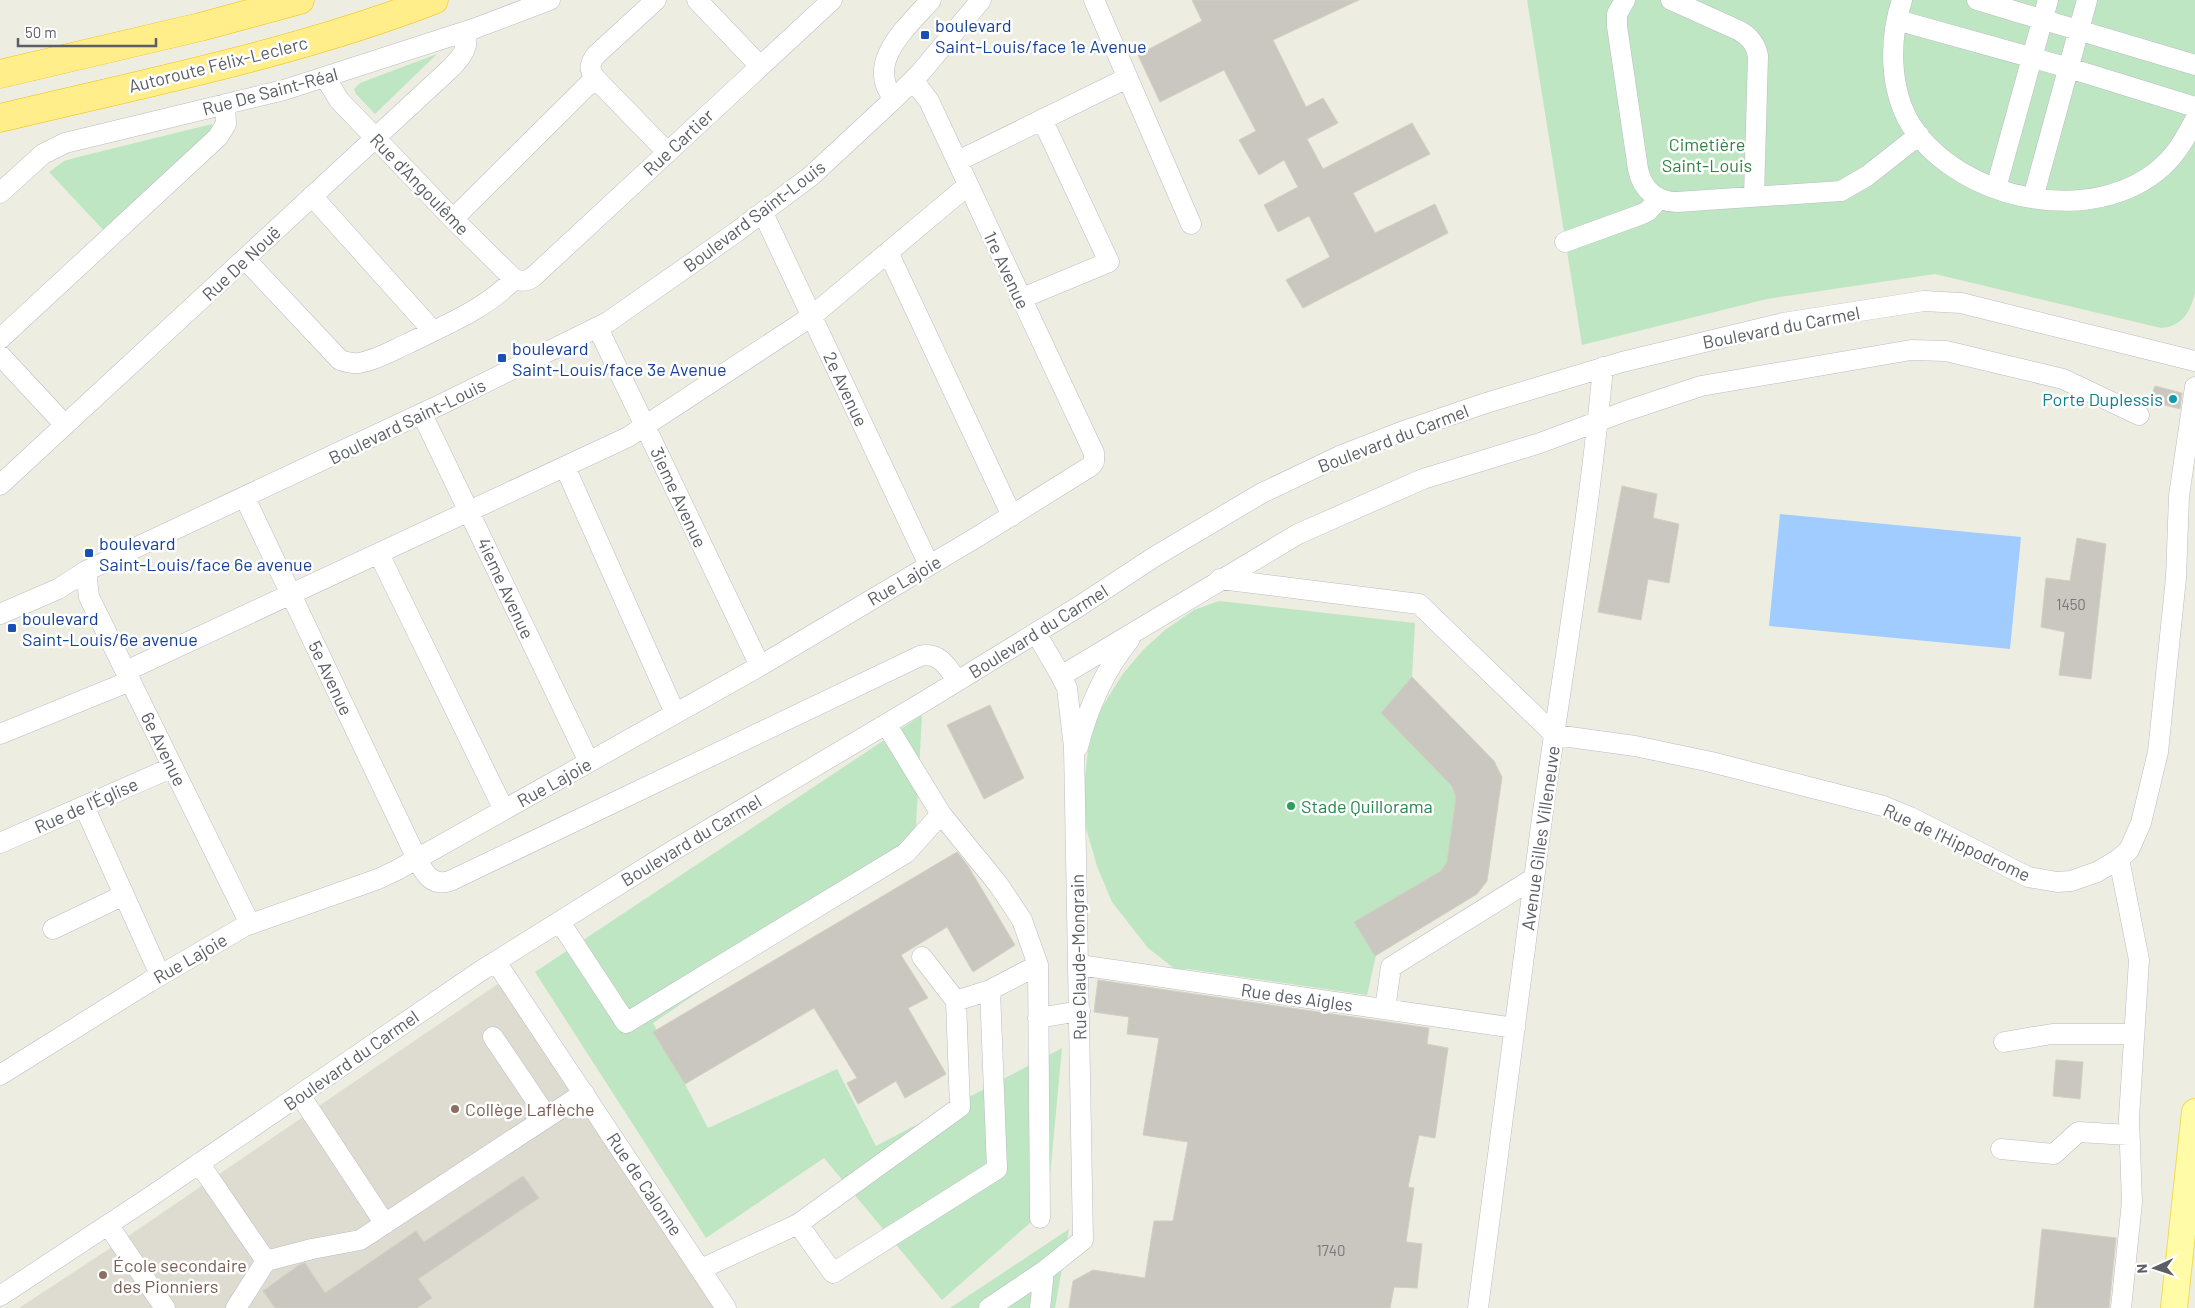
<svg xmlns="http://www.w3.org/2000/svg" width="2195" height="1308" viewBox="0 0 2195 1308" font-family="Barlow,sans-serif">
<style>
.education{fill:#dedcd1}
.green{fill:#bee6c3}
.water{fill:#a1ccff}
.building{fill:#c9c7c0;stroke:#d3cfc1}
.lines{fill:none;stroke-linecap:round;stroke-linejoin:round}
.minor-casing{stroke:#babcc2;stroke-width:21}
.major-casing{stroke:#f4d955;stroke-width:28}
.highway-casing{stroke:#f0c000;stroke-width:29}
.minor{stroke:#fff;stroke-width:20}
.major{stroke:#fffba6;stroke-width:26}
.highway{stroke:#ffee89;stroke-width:28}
.transit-dot{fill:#1a4fb4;stroke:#fff;stroke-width:2}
.culture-dot{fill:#0f9aa8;stroke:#fff;stroke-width:2}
.leisure-dot{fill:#2e9e5b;stroke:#fff;stroke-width:2}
.education-dot{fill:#8d6e63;stroke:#fff;stroke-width:2}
.labels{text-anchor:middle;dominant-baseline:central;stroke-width:5;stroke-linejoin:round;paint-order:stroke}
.number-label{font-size:15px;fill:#76787b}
.transit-label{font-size:18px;fill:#164399;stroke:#fff;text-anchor:start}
.street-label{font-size:18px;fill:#5b5e64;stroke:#fff}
.park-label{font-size:18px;fill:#328340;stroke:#fff}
.culture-label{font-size:18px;fill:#0d838f;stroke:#fff;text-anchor:end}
.leisure-label{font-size:18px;fill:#27864d;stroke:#fff;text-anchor:start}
.education-label{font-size:18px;fill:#785e54;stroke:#fff;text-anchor:start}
</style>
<rect width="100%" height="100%" fill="#eeede2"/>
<path class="education" d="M511,975L720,1308H19L118,1243Z"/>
<path class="green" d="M1527,0H2195V293C2190,312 2183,326 2161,328L1935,274L1767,299L1582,345Z
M437,54L375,114L356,94L354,89L360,83Z
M212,124V131L106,233L49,172L64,161L78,157Z
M1219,601L1415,623L1412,677L1494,761L1502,777L1487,881L1376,955L1367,995L1188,969H1175L1148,948L1112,902L1097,866L1086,828L1084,785L1088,750L1099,712L1122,675L1144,649L1165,630L1194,610Z
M922,715L916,826L891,861L653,1023L708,1128L837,1069L876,1146L1062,1048L1047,1208L942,1300L824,1158L706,1238L535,972Z
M1069,1229L1055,1308H950Z"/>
<path class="water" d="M1780,514L2021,537L2010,649L1769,626Z"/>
<path class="building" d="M1192,0H1359L1273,40L1306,107L1323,98L1338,123L1307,139L1323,169L1412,123L1430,154L1353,193L1375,233L1435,204L1448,233L1303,308L1286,280L1330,257L1309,216L1278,232L1264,205L1298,187L1284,160L1259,175L1239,140L1256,131L1224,70L1160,102L1138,55L1202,21Z
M2155,386L2182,393L2180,409L2150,401Z
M1622,486L1657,494L1653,518L1679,524L1669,583L1648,579L1641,620L1598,612Z
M2077,538L2106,544L2091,679L2059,675L2065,632L2041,627L2046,578L2070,581Z
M1412,677L1494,761L1502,777L1487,881L1477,894L1375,956L1354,922L1441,871L1447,862L1456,798L1452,786L1381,713Z
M990,705L1024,778L984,799L947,725Z
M957,852L968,866L1015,945L973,972L947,927L901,955L928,998L908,1008L946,1074L905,1098L896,1081L858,1104L847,1083L857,1078L814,1008L685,1084L653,1032Z
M1098,980L1429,1028L1427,1044L1448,1048L1435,1138L1419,1135L1408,1187L1414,1188L1406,1242L1422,1244L1417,1288L1394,1287L1390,1308H1069L1073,1281L1093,1270L1145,1278L1154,1221H1173L1188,1142L1143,1135L1159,1038L1127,1034L1129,1017L1094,1012Z
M2056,1060L2083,1062L2080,1099L2053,1096Z
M523,1176L539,1198L418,1279L432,1298L417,1308H275L263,1291L299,1265L305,1263L325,1293L416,1231L424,1242Z
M2042,1229L2116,1238L2109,1308H2034Z"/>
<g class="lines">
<defs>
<path id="minor" d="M697,0L760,66
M1094,0L1191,224
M1625,0L1617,14V26L1638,169C1642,189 1656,202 1677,202L1841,191L1867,176L1919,135
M1671,0L1740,31C1750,37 1756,44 1758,56L1754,197
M1902,0C1889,39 1889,89 1911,125C1960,201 2094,229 2163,166C2177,153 2186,137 2195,120
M1977,0L2195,65
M1897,20L2069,68L2195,107
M325,77L339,100L453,219L512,277C518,282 526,282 533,277L832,0
M595,78C588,69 590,63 596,55L656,0
M894,99C864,63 908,26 931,0
M958,161L1127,78
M1996,188L2048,0
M0,193L43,154L65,143L284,90L473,29L550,0
M312,196L433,331
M2033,198L2087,0
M763,213L929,565
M453,219L595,78L667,152
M1565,242L1642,214L1648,211L1659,199
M888,252L1012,516
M245,259L340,360C346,362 352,364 359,363C377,360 393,350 409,343C445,325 486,309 514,279
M1020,299L1109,262L1042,119
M598,328L760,666
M0,339L218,137L226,124L225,104
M0,355L65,425
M422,414L589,762
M565,467L675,713
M0,485L452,67C462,56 470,47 465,32
M245,498L417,859C424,873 432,887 450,881L920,656C939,651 948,667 957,681
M379,554L504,810
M86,571L89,597L250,924
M1220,579L1419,604L1555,735
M0,614L58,589L86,571L444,403L608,322L735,233L811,176L894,99L921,72L981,0
M1036,633L1061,676L1298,534L1423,479L1540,443L1626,411L1701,386L1911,350L1946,351L2063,379L2139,415
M126,671L628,437L812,316L967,186
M0,734L130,681
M1555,735L1635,746L1711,762L1883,806L1910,817L2028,877L2057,882L2071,881L2097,872L2119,859L2129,850L2141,823L2158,752L2176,578L2179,496L2195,387
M1078,747C1088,708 1104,671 1130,639
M84,806L160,975
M941,814L998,884L1022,920L1038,965L1040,1218
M0,843L173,767
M2119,859L2139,960L2129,1118L2132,1202L2121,1308
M560,922L626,1023L906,853L941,814L886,724
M53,929L124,895
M922,957L956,1001
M496,962L726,1308
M1079,965L1515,1028
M990,990L997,1169L833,1273L798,1224L960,1107L956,1001L990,990L1038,965
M1385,1009L1391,967L1534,878
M1038,1018L1080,1011
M493,1037L547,1117
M2004,1042L2052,1034H2134
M0,1075L149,982L245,926L378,879L397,870L760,666L977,537L1091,466L1094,462V453L929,101L913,80
M300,1095L385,1224
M2001,1149L2054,1154L2078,1132L2129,1135
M199,1163L266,1261
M108,1225L165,1308
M701,1269L798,1224
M0,1296L153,1195L479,972L674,850L925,701L1078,607L1154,557L1262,493L1342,455L1401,432L1486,403L1622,362L1783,323L1924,301L1961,303L2195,361
M236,1308L266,1261L312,1249L360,1240L584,1093
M989,1308L1044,1271L1083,1240L1074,747L1067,688L1061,676
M1040,1308L1044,1271
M1478,1308C1499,1147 1519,986 1541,826C1562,673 1589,521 1603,367"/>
<path id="major" d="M2174,1308L2195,1112"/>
<path id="highway" d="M0,74L200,27L300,0
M0,118C145,83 294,54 434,0"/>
</defs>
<use href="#minor" class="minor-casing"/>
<use href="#major" class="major-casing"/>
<use href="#highway" class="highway-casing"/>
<use href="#minor" class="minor"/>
<use href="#major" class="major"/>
<use href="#highway" class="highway"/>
</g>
<g class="transit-dot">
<rect x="920" y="30" width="10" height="10" rx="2.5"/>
<rect x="497" y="353" width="10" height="10" rx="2.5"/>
<rect x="84" y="548" width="10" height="10" rx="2.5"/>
<rect x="7" y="623" width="10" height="10" rx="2.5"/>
</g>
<circle class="culture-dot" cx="2173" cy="399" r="5"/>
<circle class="leisure-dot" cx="1291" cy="806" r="5"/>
<g class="education-dot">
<circle cx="455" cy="1109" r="5"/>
<circle cx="103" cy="1275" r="5"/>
</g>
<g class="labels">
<g class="number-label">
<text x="2071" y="604">1450</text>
<text x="1331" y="1250">1740</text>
</g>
<g class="transit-label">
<text x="935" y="25">boulevard<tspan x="935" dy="21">Saint-Louis/face 1e Avenue</tspan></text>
<text x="512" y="348">boulevard<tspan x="512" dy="21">Saint-Louis/face 3e Avenue</tspan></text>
<text x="99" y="543">boulevard<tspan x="99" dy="21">Saint-Louis/face 6e avenue</tspan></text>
<text x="22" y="618">boulevard<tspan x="22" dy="21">Saint-Louis/6e avenue</tspan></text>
</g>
<g class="street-label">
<text transform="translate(218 64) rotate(-14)">Autoroute Félix-Leclerc</text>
<text transform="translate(270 91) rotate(-15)">Rue De Saint-Réal</text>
<text transform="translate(678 142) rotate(-43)">Rue Cartier</text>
<text transform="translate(420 184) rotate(46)">Rue d'Angoulême</text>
<text transform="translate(754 216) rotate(-37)">Boulevard Saint-Louis</text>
<text transform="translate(241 263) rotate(-43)">Rue De Nouë</text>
<text transform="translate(1007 270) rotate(65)">1re Avenue</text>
<text transform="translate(1781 327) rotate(-11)">Boulevard du Carmel</text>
<text transform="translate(846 389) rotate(65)">2e Avenue</text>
<text transform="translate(407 421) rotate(-26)">Boulevard Saint-Louis</text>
<text transform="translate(1393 438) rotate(-21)">Boulevard du Carmel</text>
<text transform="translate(679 497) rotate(65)">3ieme Avenue</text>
<text transform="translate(904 580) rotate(-30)">Rue Lajoie</text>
<text transform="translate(506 588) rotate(65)">4ieme Avenue</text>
<text transform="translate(1038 631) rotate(-32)">Boulevard du Carmel</text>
<text transform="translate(331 678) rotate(65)">5e Avenue</text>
<text transform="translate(164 749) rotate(64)">6e Avenue</text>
<text transform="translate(554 782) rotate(-29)">Rue Lajoie</text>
<text transform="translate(86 805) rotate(-24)">Rue de l'Église</text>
<text transform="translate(1540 838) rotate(-82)">Avenue Gilles Villeneuve</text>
<text transform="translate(691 840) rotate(-31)">Boulevard du Carmel</text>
<text transform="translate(1957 842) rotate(25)">Rue de l'Hippodrome</text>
<text transform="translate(1078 957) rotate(-91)">Rue Claude-Mongrain</text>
<text transform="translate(190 958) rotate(-30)">Rue Lajoie</text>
<text transform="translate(1297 997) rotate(8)">Rue des Aigles</text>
<text transform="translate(351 1060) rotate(-35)">Boulevard du Carmel</text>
<text transform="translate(645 1184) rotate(56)">Rue de Calonne</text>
</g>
<g class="park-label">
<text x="1707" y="144">Cimetière<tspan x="1707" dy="21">Saint-Louis</tspan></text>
</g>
<g class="culture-label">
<text x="2163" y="399">Porte Duplessis</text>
</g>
<g class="leisure-label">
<text x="1301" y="806">Stade Quillorama</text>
</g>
<g class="education-label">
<text x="465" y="1109">Collège Laflèche</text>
<text x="113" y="1265">École secondaire<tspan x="113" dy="21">des Pionniers</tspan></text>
</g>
</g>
<g transform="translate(2155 1268) rotate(267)" stroke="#ffffff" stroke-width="4" paint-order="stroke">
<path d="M0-4L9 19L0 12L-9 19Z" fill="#5b5e64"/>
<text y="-8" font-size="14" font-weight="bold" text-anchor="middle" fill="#5b5e64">N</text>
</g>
<path d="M18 38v8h138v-8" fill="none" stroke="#5b5e64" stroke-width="2.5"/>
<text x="25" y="38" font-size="15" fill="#5b5e64" stroke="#ffffff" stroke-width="4" paint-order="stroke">50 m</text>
</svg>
